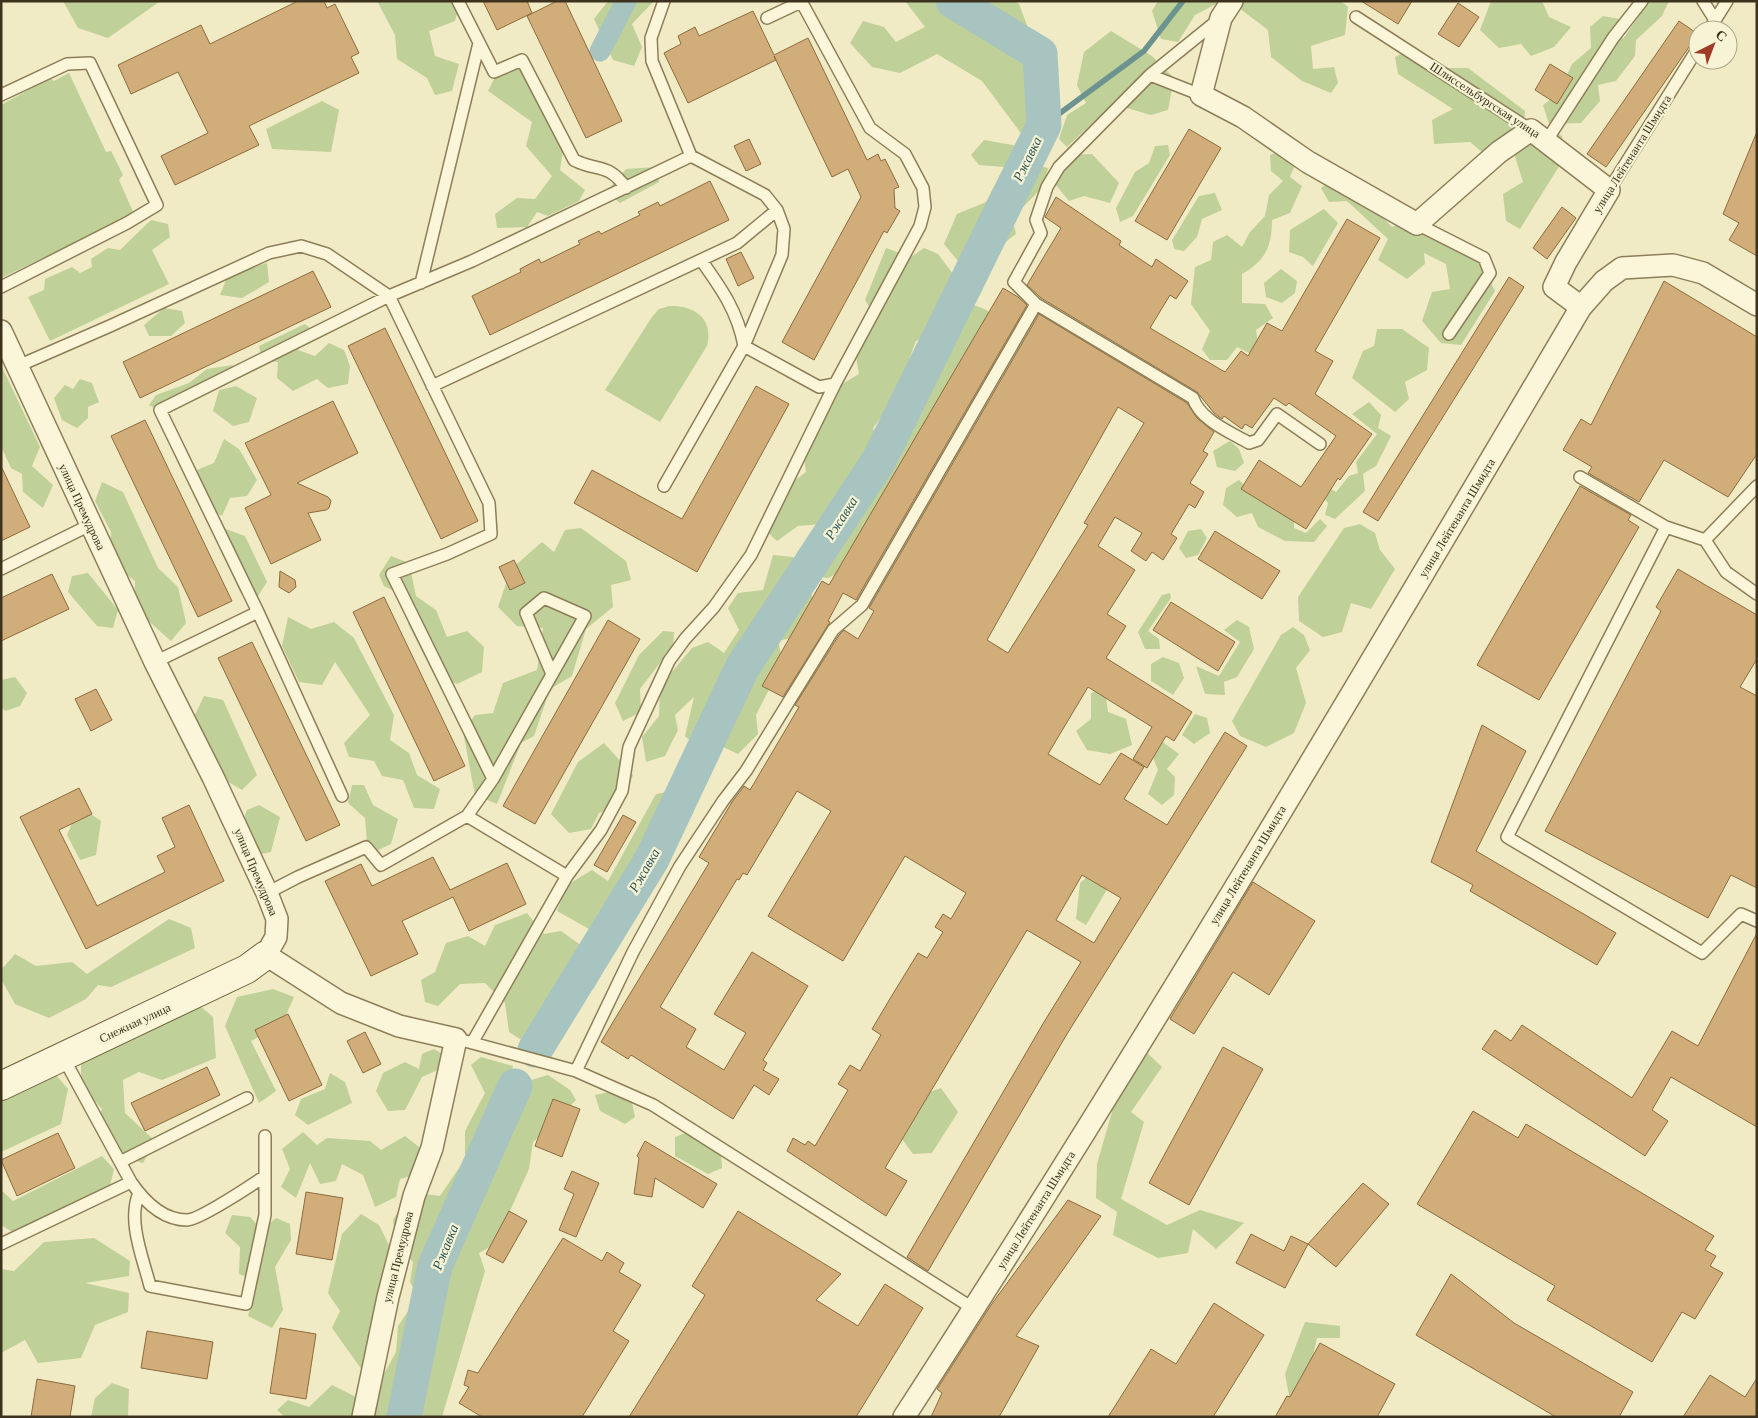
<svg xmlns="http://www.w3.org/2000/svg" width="1758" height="1418" viewBox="0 0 1758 1418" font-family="'Crimson Pro',serif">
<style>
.green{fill:#bfd098}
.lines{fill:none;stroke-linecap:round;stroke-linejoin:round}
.stream{stroke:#6c9390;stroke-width:5.5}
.canal{stroke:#a7c4c0;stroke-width:21}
.river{stroke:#a7c4c0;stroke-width:35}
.building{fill:#d1ad79;stroke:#8d6b3e;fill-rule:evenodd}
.lane-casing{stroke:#8d7e59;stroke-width:14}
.street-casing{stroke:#8d7e59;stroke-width:24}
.secondary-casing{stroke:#6f5f3d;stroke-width:30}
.lane{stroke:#fbf6d9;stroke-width:11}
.street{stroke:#fbf6d9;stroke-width:21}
.secondary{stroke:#fbf6d9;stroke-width:28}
.labels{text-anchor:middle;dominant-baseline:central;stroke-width:4.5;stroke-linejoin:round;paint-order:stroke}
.street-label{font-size:12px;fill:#3c321e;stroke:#f7f4d5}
.water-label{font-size:14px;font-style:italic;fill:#2d575c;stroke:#f7f4d5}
</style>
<rect width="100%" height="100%" fill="#f1ebc5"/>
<path class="green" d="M63,1H191L159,2L108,38L78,28Z
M377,1H461L455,21L429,31L435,56L459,64L452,91L435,95L427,78L397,59L395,35Z
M608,1H654L632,24L642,47L634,66L613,60L594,19Z
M905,1H1015L1019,4L1033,41L1052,58L1046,109L1054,126L1043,141L1023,136L982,81L937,54L900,73L872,67L850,43L863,21L884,27L896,42L925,27Z
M1158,1H1222L1195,15L1178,42L1161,39L1152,11Z
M1242,1H1341L1348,7L1345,35L1311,46L1313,69L1334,67L1338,83L1331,93L1302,81L1271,57L1268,30L1239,8Z
M1491,1H1542L1549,17L1571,27L1554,47L1531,56L1521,44L1499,48L1480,30Z
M1649,1H1669L1662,16L1636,40L1635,56L1616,81L1598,85L1600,101L1581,123L1549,124L1543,105L1559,93L1572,64L1591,48L1590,27L1603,16L1619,19L1623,39Z
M1111,31L1152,56L1174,78L1168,110L1151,115L1113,104L1067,147L1059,139L1067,115L1086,103L1077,85L1084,52Z
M1411,49L1443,68H1468L1525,111L1523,135L1547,127L1562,136L1563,160L1520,229L1506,221L1503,194L1523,182L1512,147L1488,157L1470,142L1434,144L1432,120L1453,109L1398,74L1395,57Z
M501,65L534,70L563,151L560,170L585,190L579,201L548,216L537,212L527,227L497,228L495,214L517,198L535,199L552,176L526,146L532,122L488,91Z
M69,73L106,152L111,151L123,175L119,180L134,214L1,278V105L50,78L54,81Z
M322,101L339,110L331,152L272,149L266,129Z
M984,140L1023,147L1032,164L1048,168L1044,186L1012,218L1016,234L981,261H958L944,244L957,214L986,202L1004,167L979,165L971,155Z
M1168,145L1170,155L1133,216L1120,222L1116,208L1135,172L1149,163L1155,146Z
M1285,149L1297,160L1290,177L1302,186L1290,213L1272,220C1272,247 1265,261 1242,274V303L1265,304L1273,318L1256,330L1259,349L1253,355L1237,347L1227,360H1210L1202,349L1210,331L1191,304L1195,267L1211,260L1213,242L1227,235L1242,247L1250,232L1265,216L1269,195L1283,181L1271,171L1270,155Z
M1092,154L1119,183L1110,203L1084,196L1069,201L1050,178L1064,155Z
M657,167L659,182L620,203L606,192L626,169Z
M1330,181L1339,185L1346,197L1365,199L1392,227L1407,222L1478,258L1495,291L1461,345L1441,343L1422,321L1432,292L1450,289L1446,264L1424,253L1425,264L1407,279L1378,260L1388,239L1347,201L1329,202L1321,188Z
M1215,193L1222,210L1202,219L1197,237L1184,251L1174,249L1172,240L1199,196Z
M1324,209L1338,223L1313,266L1303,257L1289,252L1290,230Z
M151,220L168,224L170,237L152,250L169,284L50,341L28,297L44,290L45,279L72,267L80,273L92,267L91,259L108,248L120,250Z
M886,248L911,257L924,248L938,254L956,278L932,334L916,341L894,400L873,428L878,442L860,458L856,477L822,524L798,526L777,541L766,531L790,484L806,472L804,459L842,384L859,374L856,357L876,317L865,300Z
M267,263L269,282L242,298L220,295L228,275Z
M1281,269L1297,281L1295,293L1282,303L1266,297L1264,283Z
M968,303L987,310L989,313L883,514L864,525L859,563L828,578L810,576L815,546L876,475L898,427L907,417Z
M669,306C695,305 714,319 707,346L660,422L605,390L652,317L659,309Z
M164,308L182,311L185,323L171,336H149L144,325Z
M305,324L311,329L298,350L315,356L329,343L344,350L350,366L348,384L328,388L317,379L293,391L277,378L278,362L262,361L259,346Z
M1377,329H1402L1429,348L1427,370L1405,382L1409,399L1395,412L1352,378L1363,351L1374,346Z
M1,365L40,447L32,466L53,485L43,508L23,492L22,474L11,468L1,446Z
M233,365C221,384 215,394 190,388L179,408L166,414L149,405L156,395L189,383L207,369Z
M80,379L92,383L99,402L88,407V418L77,428L62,420L54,398L65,385L73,389Z
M236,386L257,398L249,422L233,426L213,411L219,390Z
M1369,402L1381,415L1378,428L1391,436L1376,466L1363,474L1365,491L1335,519L1325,515L1328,503L1317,490L1324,485L1336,492L1349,476L1358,473L1356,462L1377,434L1352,414Z
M224,439L239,449L257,480L247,496L230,498L222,516L200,502L197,470L214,463Z
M1230,441L1239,449L1244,463L1235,471L1217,467L1213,451Z
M1239,480L1255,496L1293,498L1294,528L1306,533L1320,519L1327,526L1314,542L1285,541L1258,527L1252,513L1237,517L1223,505L1226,488Z
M102,482L123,492L158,568L178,587L186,623L171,641L134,608L135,581L109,562L111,532L95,501Z
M1360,524L1375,533L1380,550L1395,569L1371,609L1351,603L1342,632L1323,637L1299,621L1298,597L1344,528Z
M223,528L245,536L267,582L258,596L241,594L218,545Z
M581,528L626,561L631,580L611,585L613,607L586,629L572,676L550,689L534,736L521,743L497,804L475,795L463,732L475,715L493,713L503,683L537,670L543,628L517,626L498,607L511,569L542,542L554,552L565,530Z
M1201,529L1207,538L1198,555L1186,558L1179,548L1188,531Z
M773,555L793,557L794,580L810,591L818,614L804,635L778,641L783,662L756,715L758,734L738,754L719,745L697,747L685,736L694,697L675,715L678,730L665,756L646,762L642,737L659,716L660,686L692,648L708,642L724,653L739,630L728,608L738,593L763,590Z
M391,556L409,563L416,596L436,610L447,637L467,631L484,647L482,672L457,684L434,675L408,624L411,600L384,586L379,575Z
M88,573L118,610L113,628L97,626L68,592L72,576Z
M1170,593L1171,598L1148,631L1159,639L1160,649H1145L1138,632L1162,595Z
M288,617L311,629L334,622L354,638L394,715L390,740L409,753L417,775L440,789L434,809L414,808L403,780L382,776L374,761L349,757L344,743L370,715L335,662L322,685L299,682L282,646Z
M1237,620L1249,627L1254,649L1237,677L1224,682L1225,695L1205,694L1196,666L1219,676L1240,642L1224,630Z
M1293,627L1304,635L1310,650L1296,668L1306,703L1294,733L1266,747L1240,736L1232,721L1281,635Z
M663,631L674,632L673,646L640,689L641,712L623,721L615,703L639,655Z
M1163,657L1179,663L1184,678L1173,695L1151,681V664Z
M15,677L27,693L20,706L5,711L1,707V680Z
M1105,690L1108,712L1126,719L1132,745L1110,754L1087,750L1076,731L1091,719V693Z
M204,696L223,700L257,775L242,790L225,780L194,717Z
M1195,714L1207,718L1210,733L1194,744L1182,735Z
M1160,740L1179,754L1167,769L1175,777L1174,795L1162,805L1148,794L1158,770L1150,750Z
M604,743L633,775L622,805L599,813L591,829L569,833L551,814L578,762Z
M352,785H364L373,805L398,819L391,844L368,855L365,818L348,803Z
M672,791L639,871L625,877L626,891L600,932L612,955L594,988L574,1005L572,1023L549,1047L531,1046L509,1032L505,1003L485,983L460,984L438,1006L425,1002L421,980L435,972L446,943L468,936L485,946L495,925L527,913L544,934L561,931L582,946L589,929L557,911L567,885L592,870L608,881L656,794Z
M259,805L280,817L271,852L256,855L238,835L247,810Z
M79,806L101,821L96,855L80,860L67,835Z
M1093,872L1108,888L1086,925L1076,919L1080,883Z
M169,919L191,928L195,948L111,987L98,985L86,999L49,1018L15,1004L1,979V970L15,954L36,966L72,962L87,974Z
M273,989L294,997L282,1024L251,1041L276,1091L259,1103L225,1026L237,997Z
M186,994L213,1017L216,1058L162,1080L139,1072L123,1080L125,1113L155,1141L143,1163L108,1153L95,1129L102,1109L81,1086V1054Z
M434,1049L444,1055L442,1068L422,1077L405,1110L388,1111L376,1091L383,1073L405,1062L419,1069L422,1054Z
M1144,1050L1162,1067L1131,1112L1144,1122L1121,1199L1167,1225L1200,1210L1244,1223L1216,1249L1193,1229L1188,1253L1158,1258L1113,1235L1117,1212L1096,1198L1097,1164L1112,1112L1109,1080Z
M481,1057L513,1066L505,1098L516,1104L528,1081L548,1075L570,1090L576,1100L544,1133L533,1142L529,1169L495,1244L479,1253L485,1271L442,1417H372L379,1383L396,1352L398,1326L418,1297L410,1282L413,1262L396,1242L393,1220L410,1192L440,1196L465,1159V1131L485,1093L471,1065Z
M44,1061L68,1089L61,1124L1,1152V1094Z
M330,1073L345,1082L352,1103L308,1125L295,1115L301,1099L325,1089Z
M941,1088L958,1112L932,1153L913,1154L899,1135L922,1095Z
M610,1092L632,1103L635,1117L625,1124L600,1111L595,1095Z
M303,1132L317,1145L327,1138L370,1141L381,1150L405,1136L423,1150L418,1174L400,1179L396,1197L375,1207L363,1175L342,1164L336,1181L320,1184L310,1163L296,1198L281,1187L290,1169L282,1149Z
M688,1132L721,1155L722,1168L708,1174L675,1156V1137Z
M102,1156L114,1169L110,1186L14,1233L1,1225V1190L13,1201Z
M361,1214L379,1225L393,1253L379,1367L362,1370L332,1328L340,1311L328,1293L342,1234Z
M232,1215L250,1217L262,1230L276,1218L290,1224L291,1240L275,1267L283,1310L272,1328L248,1316L257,1281L239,1274L240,1247L225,1233Z
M94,1238L130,1261L129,1276L85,1283L129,1293L128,1312L95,1325L81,1358L38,1363L25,1340L1,1353V1269L14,1271L44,1242Z
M1305,1322L1340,1326V1338H1317L1307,1382L1291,1406L1285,1374Z
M112,1383L129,1389L128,1417H91L95,1398Z
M332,1385L362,1400L359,1417H285L277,1410L288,1400L309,1407Z"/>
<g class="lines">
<path class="stream" d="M1044,125L1144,51L1183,1"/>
<path class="canal" d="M600,51L626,1"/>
<path class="river" d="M535,1050L652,859L742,668L879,460L1044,125L1040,54L953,1
M404,1417L435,1266L515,1086"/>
</g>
<path class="building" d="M298,1H324L327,8L335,4L359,53L351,57L359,73L249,126L259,145L175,185L161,156L208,133L178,72L131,94L118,65L201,25L210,44Z
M483,1H527L532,13L497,30Z
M557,1H565L622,121L586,138L527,16Z
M1361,1H1412L1398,24Z
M1458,3L1479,17L1459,47L1438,34Z
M753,11L774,55L808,38L867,160L878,154L881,161L885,159L899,187L894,189L895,208L900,211L887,233L884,231L814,360L782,342L861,197L848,169L832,177L774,56L776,60L688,103L664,53L681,44L678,36L695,27L699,36Z
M1679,21L1698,34L1606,167L1587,154Z
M1550,64L1573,78L1557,104L1535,90Z
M1189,129L1221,148L1167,240L1135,221Z
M1756,134H1757V256L1729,240L1739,223L1723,214Z
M749,139L761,164L746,171L734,146Z
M710,181L729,220L490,335L472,296L521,272L520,269L539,259L541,263L580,244L578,241L599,231L601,234L640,215L638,212L658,202L660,206Z
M1056,197L1121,241L1119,245L1152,267L1156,259L1188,281L1176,299L1170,295L1150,328L1225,372L1241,351L1248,356L1267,323L1282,331L1347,219L1380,238L1315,351L1333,361L1315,394L1372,434L1340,480L1338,478L1306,529L1241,489L1259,460L1301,487L1336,436L1289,403L1286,406L1274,398L1252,428L1245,424L1242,429L1224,416L1222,419L1214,413L1197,392L1041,298L1027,285L1061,228L1045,217Z
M1562,207L1576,218L1547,259L1533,248Z
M741,252L754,278L738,286L726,259Z
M313,271L331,307L140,398L123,362Z
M1509,277L1524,287L1378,521L1363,512Z
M1664,281L1757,337V454L1728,497L1664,460L1639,502L1588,473L1592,467L1563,450L1581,419L1591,425Z
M1003,288L1018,297L1027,305L856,600L843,593L828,621L830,622L783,697L762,686L822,581L829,585Z
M1039,314L1187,403L1197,418L1214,432L1203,451L1208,454L1190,483L1204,492L1195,508L1189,504L1171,534L1177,538L1163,560L1152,552L1146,561L1131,551L1142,533L1115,517L1098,546L1135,570L1107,614L1126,626L1106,658L1192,712L1174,741L1166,736L1147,768L1133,759L1152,727L1088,687L1048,754L1100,785L1121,753L1144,767L1124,799L1167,825L1225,732L1247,746L1067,1034L928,1271L907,1257L1044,1022L1081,962L1027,930L885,1168L907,1181L886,1216L787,1151L793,1138L805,1145L808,1141L815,1146L848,1090L838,1084L850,1065L860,1071L881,1035L872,1029L891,997L918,953L927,958L943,932L935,927L943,914L951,919L966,893L905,856L843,961L768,916L831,811L797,791L747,875L743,873L739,880L737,879L660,1007L696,1029L686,1047L724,1070L746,1033L714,1014L752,952L808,986L763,1060L767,1063L763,1070L779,1079L769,1095L754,1085L733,1119L631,1055L628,1059L601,1042L709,863L699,857L732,802L744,786L750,790L799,707L795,705L839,635L844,630L858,639L874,611L869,608ZM1118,407L1144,423L1084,523L1088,525L1008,653L987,640ZM1082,875L1121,898L1094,943L1056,920Z
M385,328L478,521L441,539L348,346Z
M756,386L789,404L697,572L574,503L592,470L682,519Z
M333,401L358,453L297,483L328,497L331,501L329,508L326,510L308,513L321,540L271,564L245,508L271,495L245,443Z
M145,420L232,601L198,617L111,436Z
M1,466L30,527L1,541Z
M1580,486L1631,515L1628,520L1639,527L1539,700L1477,665Z
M1215,531L1280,571L1262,599L1198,559Z
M514,560L525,583L510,590L499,567Z
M1678,569L1757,615V659L1740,687L1757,696V888L1731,875L1708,918L1545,831L1661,611L1656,607Z
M280,571L295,580L296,587L289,593L279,587Z
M52,574L69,609L1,641V598Z
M384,597L465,766L434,781L353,612Z
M1171,602L1235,642L1218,671L1153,630Z
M608,620L640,639L535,824L503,806Z
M252,642L340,825L306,841L218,658Z
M96,689L112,720L91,731L75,699Z
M1482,725L1526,751L1476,851L1616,933L1597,965L1470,891L1473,885L1431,862Z
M79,788L92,814L59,830L97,906L165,872L157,856L175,847L162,818L189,805L224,881L86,949L20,817Z
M623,815L636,822L607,872L594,865Z
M433,857L450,890L507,863L526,904L469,931L453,897L402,921L418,954L371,976L325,881L361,864L372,886Z
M1253,882L1315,921L1269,995L1233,972L1194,1034L1170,1019Z
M1757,933V1127L1671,1077L1652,1110L1668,1121L1645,1156L1482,1049L1495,1030L1511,1041L1522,1025L1632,1098L1672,1031L1698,1046Z
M288,1014L322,1085L289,1101L255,1030Z
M365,1032L381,1064L363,1073L347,1041Z
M1223,1047L1263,1069L1189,1205L1149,1183Z
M207,1067L220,1095L145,1131L131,1103Z
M553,1099L580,1109L562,1157L535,1146Z
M1473,1111L1518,1138L1526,1124L1714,1236L1705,1250L1716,1256L1710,1266L1723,1273L1695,1319L1682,1312L1652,1362L1547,1300L1555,1286L1417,1204Z
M58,1133L75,1168L17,1196L1,1160Z
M645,1141L717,1184L703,1208L655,1178L652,1197L634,1194L639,1158L637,1156Z
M572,1171L599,1183L576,1237L559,1230L574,1194L564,1189Z
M1363,1183L1389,1204L1336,1267L1308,1244Z
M306,1192L343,1198L332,1260L296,1254Z
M1068,1200L1101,1216L1016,1336L1039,1346L999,1417H931L942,1393L937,1389L991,1305Z
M509,1211L527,1221L503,1263L486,1254Z
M738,1211L841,1274L816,1300L858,1326L885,1284L923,1308L856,1417H629L705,1295L692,1286Z
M1251,1234L1284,1251L1291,1236L1308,1244L1285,1288L1236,1263Z
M563,1238L602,1261L607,1252L624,1263L619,1272L641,1285L613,1331L629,1341L582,1417H482L459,1403L469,1387L464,1385L468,1370L478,1373Z
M1451,1274L1514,1323L1633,1392L1619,1417H1556L1416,1335Z
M1214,1303L1264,1335L1213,1417H1108L1151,1349L1176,1364Z
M280,1328L316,1334L306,1399L270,1393Z
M147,1331L213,1342L207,1379L141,1368Z
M1320,1343L1395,1384L1377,1417H1275L1287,1396L1290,1397Z
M1710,1375L1745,1397L1757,1378V1417H1683Z
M37,1379L75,1386L70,1417H31Z"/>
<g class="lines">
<defs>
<path id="lane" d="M458,1L494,72L522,60L574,160C597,172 608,162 626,188
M1703,1L1715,20
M1356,17L1531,130
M767,18L801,2
M1709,30L1727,1
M1150,75L1201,95
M1,95L67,64L90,63L157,205L127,223L1,287
M1547,140L1613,38L1642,1
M691,156L765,195L777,210
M1609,190L1698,48
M1417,224L1484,258L1490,273L1449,334
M421,283L479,43
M1036,304L1014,282L1041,233L1036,220L1047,187L1059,167L1150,75L1218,20
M18,366L110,326L269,253L301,246L327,254L389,296L472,261L691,156L652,61L651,38L664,1
M432,386L737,243L777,210L784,229L782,255L744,346L819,387L835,384L920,226L925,207L923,188L905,154L870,128L801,1
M1580,477L1666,527
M664,486L744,346C738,312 721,288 701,260
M1705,540L1757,486
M1,569L90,525
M1757,594L1726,572L1705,540L1666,527L1507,837L1702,953L1741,914L1757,921
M155,662L258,612
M342,796L258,612L160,410L389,296L489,503L491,534L447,554L392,574L493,779
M467,816L567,876
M267,893L298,877L366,847L381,865L467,816L493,779L585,616L544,598L526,613L552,674
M465,1041L576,1071L653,1105L974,1309
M472,1043L567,876L601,830L622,791L629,747L669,661L685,639L714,607L751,555L835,384
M63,1057L131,1182C144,1201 162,1220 187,1220C199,1220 252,1185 265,1176
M576,1071L633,952L680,866L723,801L746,771L833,630L862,605L1036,304L1193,398C1200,420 1230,432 1249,443L1258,440L1277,414L1320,444
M120,1162L247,1098
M139,1193C127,1221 143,1258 150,1286L246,1304L265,1215V1136
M1,1244L131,1182"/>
<path id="street" d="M1232,1L1221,18L1201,95L1243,117L1308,162L1417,224L1499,152L1531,130L1609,190L1566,262L1554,287L1581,307
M1,331L155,662L213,777L267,893L277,919L276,937L266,955L341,1003L399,1026L456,1039L432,1148L414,1196L388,1297L363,1417
M904,1417C1140,1053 1361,680 1581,307L1604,281L1622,268L1673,265L1703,273L1757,305"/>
<path id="secondary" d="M1,1086L247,969L266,955"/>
</defs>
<use href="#lane" class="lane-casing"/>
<use href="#street" class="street-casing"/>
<use href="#secondary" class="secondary-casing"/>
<use href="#lane" class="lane"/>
<use href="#street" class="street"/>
<use href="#secondary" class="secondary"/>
</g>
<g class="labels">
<g class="street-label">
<text transform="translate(1485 100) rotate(33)">Шлиссельбургская улица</text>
<text transform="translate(1632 154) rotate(-58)">улица Лейтенанта Шмидта</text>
<text transform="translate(82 507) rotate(65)">улица Премудрова</text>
<text transform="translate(1457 518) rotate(-59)">улица Лейтенанта Шмидта</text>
<text transform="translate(1248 865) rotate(-59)">улица Лейтенанта Шмидта</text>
<text transform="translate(256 872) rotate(67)">улица Премудрова</text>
<text transform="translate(135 1023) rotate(-25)">Снежная улица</text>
<text transform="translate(1036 1210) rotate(-58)">улица Лейтенанта Шмидта</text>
<text transform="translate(398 1257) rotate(-76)">улица Премудрова</text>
</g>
<g class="water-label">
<text transform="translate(1027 159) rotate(-64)">Ржавка</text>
<text transform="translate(841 518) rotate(-57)">Ржавка</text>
<text transform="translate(644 870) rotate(-60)">Ржавка</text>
<text transform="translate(445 1247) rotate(-68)">Ржавка</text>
</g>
</g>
<rect width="1758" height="1418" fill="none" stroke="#3c321e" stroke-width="5"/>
<g transform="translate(1713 45) rotate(42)"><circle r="24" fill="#f7f4d5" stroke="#aca68c"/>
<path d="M0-4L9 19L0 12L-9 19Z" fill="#9f3b26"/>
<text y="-8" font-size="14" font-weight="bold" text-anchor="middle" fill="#3c321e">С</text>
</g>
</svg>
